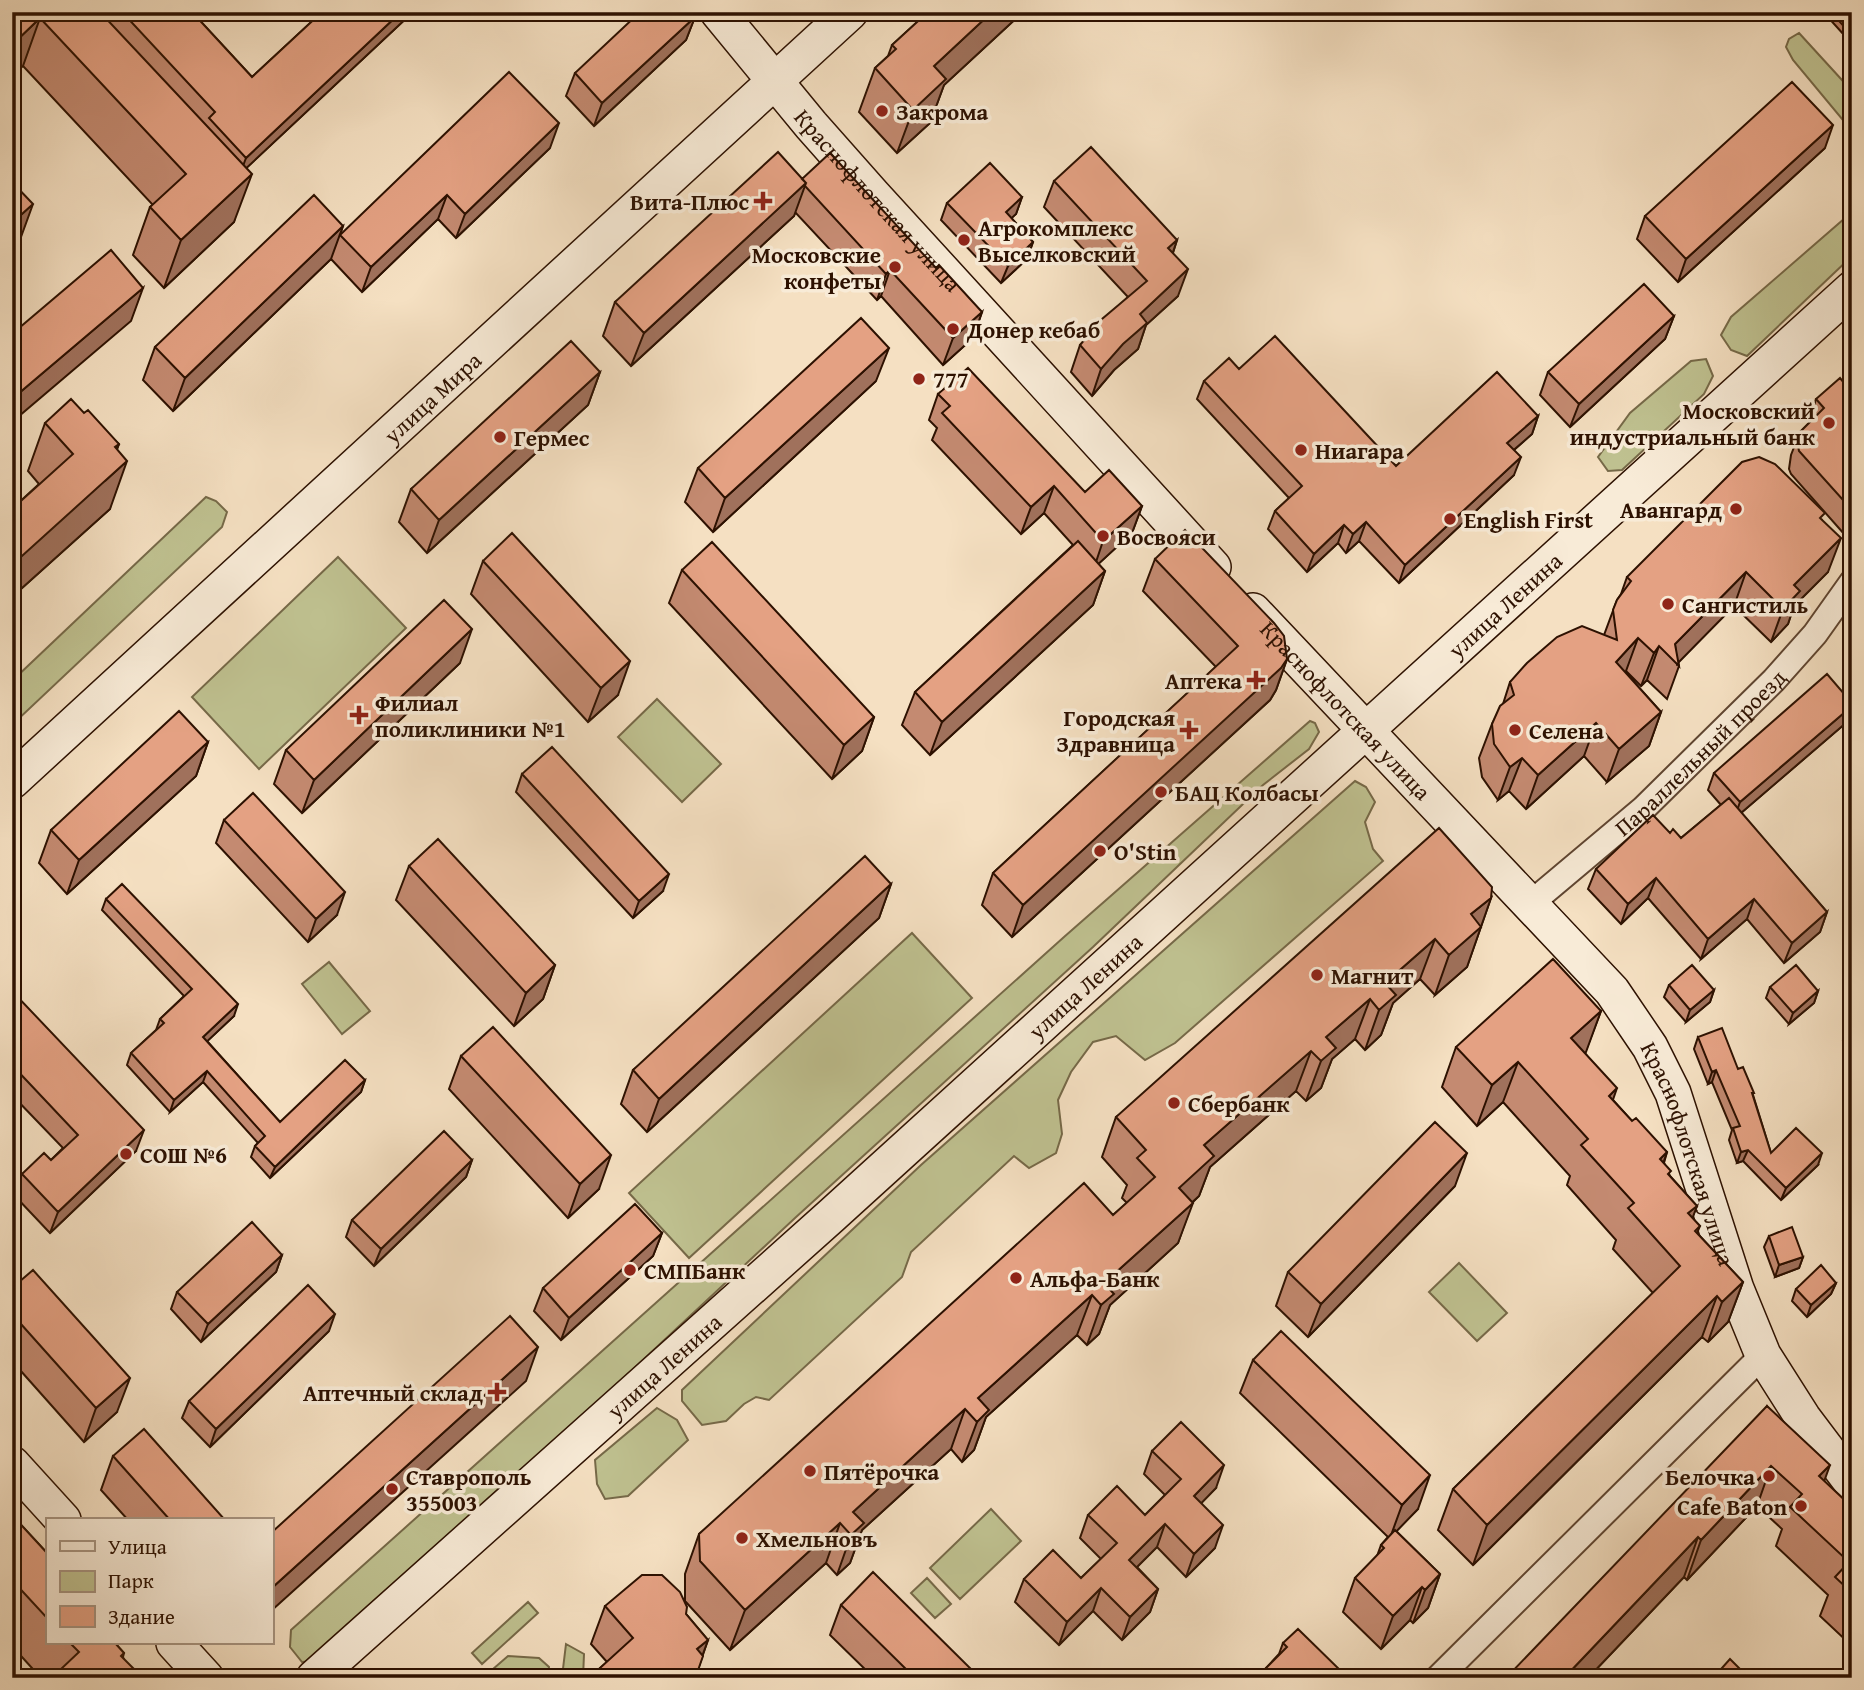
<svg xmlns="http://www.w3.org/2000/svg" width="1864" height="1690" viewBox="0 0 1864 1690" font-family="'Gentium Book Plus',serif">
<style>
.green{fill:#bfc190;stroke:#766948;stroke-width:2}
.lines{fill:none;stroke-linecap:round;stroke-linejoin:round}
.street-casing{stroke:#5f4531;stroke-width:28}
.secondary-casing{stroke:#2d1101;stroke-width:38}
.street{stroke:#f8ebd7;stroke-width:24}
.secondary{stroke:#f8ebd7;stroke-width:35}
.wall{fill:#c48a71;stroke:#2d1101;stroke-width:2}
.shaded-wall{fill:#a0715c;stroke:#2d1101;stroke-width:2}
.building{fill:#e4a183;stroke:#2d1101;stroke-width:2}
.poi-dot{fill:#8f2418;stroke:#f8ebd7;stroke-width:2.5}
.labels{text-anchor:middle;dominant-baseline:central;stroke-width:7;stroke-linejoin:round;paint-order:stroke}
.poi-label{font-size:23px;font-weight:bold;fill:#2d1101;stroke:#f8ebd7;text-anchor:start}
.street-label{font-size:23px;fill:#2d1101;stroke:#f8ebd7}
</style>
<rect width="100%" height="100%" fill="#f5e0c2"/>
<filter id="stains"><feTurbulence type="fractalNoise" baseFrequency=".00286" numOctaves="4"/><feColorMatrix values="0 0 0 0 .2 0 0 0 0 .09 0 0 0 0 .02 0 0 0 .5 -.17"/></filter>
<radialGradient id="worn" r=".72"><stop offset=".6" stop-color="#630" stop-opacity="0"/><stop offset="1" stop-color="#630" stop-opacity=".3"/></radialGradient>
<path class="green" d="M1799,33L1852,91V131L1793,60L1786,47L1789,39Z
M1852,212V256L1747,356L1731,350L1721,335L1731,317Z
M1706,359L1713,376L1704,394L1622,470L1608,471L1598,457L1630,413L1691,361Z
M206,497L216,501L227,512L222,527L12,725V681Z
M338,557L406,628L259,769L192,697Z
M657,699L721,764L682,802L618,737Z
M1310,721L1315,723L1319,732L1309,749L1263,785L1093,947L795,1218L331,1651L318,1661L302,1662L290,1647L291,1630L1064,937Z
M1355,781L1366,787L1375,802L1365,822L1373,849L1383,861L1175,1043L1145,1060L1116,1036L1093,1042L1071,1072L1058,1100L1062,1134L1056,1153L1029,1168L1014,1156L911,1252L902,1277L769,1400L756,1397L744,1404L726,1421L702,1425L682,1401V1390L921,1165Z
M912,933L972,998L689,1258L629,1193Z
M329,962L370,1011L342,1034L302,984Z
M1459,1263L1507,1313L1477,1341L1429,1292Z
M657,1408L677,1420L688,1440L628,1496L605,1499L597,1484L595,1460Z
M991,1509L1021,1541L960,1599L930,1568Z
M927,1578L951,1604L935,1618L911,1593Z
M528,1602L538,1613L482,1664L472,1653Z
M566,1644L584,1654L583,1678L562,1677Z
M508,1656L539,1658L549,1667L548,1678H486L485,1676Z"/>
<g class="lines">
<defs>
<g id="street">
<path id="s1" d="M1530,904L1643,809L1774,680L1815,634L1852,582"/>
<path d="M1438,1678L1763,1355"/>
</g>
<g id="secondary">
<path id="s2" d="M718,12L811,125L873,195L1213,567"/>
<path id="s3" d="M1253,611L1612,991L1650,1047L1673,1093L1736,1289L1763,1355L1803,1418L1852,1483"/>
<path id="s4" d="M12,781C293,525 572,269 850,12"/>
<path d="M12,1464L63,1520"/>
<path d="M174,1643L206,1678"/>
<path id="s5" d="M314,1678L831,1216L1852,289"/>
</g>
</defs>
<use href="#street" class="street-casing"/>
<use href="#secondary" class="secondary-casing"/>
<use href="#street" class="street"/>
<use href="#secondary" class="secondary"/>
</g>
<path class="wall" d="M12,12H192L252,77L322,12H413L246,168L234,222L164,288L133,255L150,207L153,205L23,66Z
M928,12H1023L944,85L930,123L897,153L859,112L875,68L888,56L892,45Z
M1827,12H1852V30L1845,36L1826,15Z
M695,17L686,40L594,126L566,96L575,73Z
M550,148L456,238L438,219L362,292L331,259L173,411L143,380L155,347L343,226L340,235Z
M1825,148L1678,282L1637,239L1645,216Z
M802,179L936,268L982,312L973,338L943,365L881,296L877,300L795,212L794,216L631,366L603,336L615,302Z
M1054,181L1177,240L1173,253L1178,296L1146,325L1138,349L1114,370L1092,396L1071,372L1080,345L1128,297L1044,207Z
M1022,197L1016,214L1011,218L1033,242L1027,259L1001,283L941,220L947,203Z
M1674,316L1665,339L1570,427L1540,395L1548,372Z
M1239,369L1396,466L1538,416L1532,434L1514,450V475L1399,583L1359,541L1346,553L1338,543L1307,572L1268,529L1275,511L1289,498L1197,399L1204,381Z
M600,372L588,405L427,553L399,522L411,489Z
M876,381L713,532L685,502L698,468Z
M1852,387V529L1845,535L1791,474L1789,469L1791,455L1800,432L1809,423L1816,399L1849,389Z
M938,394L1085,492L1142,506L1132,533L1098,564L1105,571L1093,605L930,755L902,725L915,692L1073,545L1044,513L1021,534L932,440L937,428L929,420Z
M84,413L119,444L117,449L110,509L12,597V509L39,484L28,471L45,423Z
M1822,520L1828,572L1794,606L1788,624L1771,642L1734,606L1678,662L1679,666L1667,699L1647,680L1641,686L1626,671L1625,672L1661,712L1649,746L1607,782L1584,756L1526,809L1509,791L1498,800L1482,777L1479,758L1492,724L1503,704L1510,682L1604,635L1617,600L1621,594L1627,577Z
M1155,559L1287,659L1276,690L1270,700L1012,937L982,905L993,873L1216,667L1143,591Z
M483,561L618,695L588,722L471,594Z
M682,570L874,717L862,751L832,779L669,603Z
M460,663L302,813L274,784L286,750Z
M1847,722L1741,813L1827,912L1820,932L1784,963L1747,919L1701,959L1648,898L1621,924L1588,889L1596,869L1670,833L1681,838L1721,805L1708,790L1714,773Z
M208,742L196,776L67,894L39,863L51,830Z
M522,774L663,891L633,918L516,792Z
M224,820L337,915L308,942L216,843Z
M409,866L555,965L543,999L514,1026L396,900Z
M891,884L879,918L647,1132L621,1104L633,1070Z
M1491,898L1467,967L1435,995L1420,979L1393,1003L1381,1035L1365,1050L1355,1039L1332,1059L1321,1088L1306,1101L1296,1091L1210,1167L1199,1196L1192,1203L1178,1243L1110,1305L1099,1334L1087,1345L1077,1335L986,1417L974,1450L962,1462L951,1449L862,1530L850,1563L837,1575L826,1563L730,1650L685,1601V1574L699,1534L1113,1215L1127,1203L1122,1198L1127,1185L1102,1157L1116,1117Z
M106,899L234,1016L207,1041L280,1122L365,1080L361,1092L270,1178L251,1157L255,1146L258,1143L203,1082L170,1112L127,1065L131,1053L156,1030L160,1019L184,996L102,910Z
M1852,960V982L1844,975L1849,963Z
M1669,985L1714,990L1710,1002L1686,1022L1664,997Z
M1770,987L1818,991L1814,1003L1789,1024L1766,998Z
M12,991L136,1151L50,1233L14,1195L22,1174L51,1160L63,1148L12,1095Z
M1601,1011L1585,1053L1613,1100L1632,1121L1667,1152L1664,1163L1670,1176L1697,1206L1692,1218L1700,1226L1697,1233L1743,1282L1728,1322L1708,1342L1702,1337L1473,1565L1438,1530L1453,1489L1653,1293L1613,1249L1616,1240L1567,1185L1570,1176L1503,1102L1477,1126L1442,1087L1456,1047Z
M1852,1025V1049L1843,1040L1848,1029Z
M1698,1037L1738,1069L1753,1095L1771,1153L1818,1165L1781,1200L1743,1161L1737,1163L1729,1140L1732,1130L1712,1082L1708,1084L1694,1049Z
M461,1056L599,1189L568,1218L449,1089Z
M472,1160L466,1177L374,1266L346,1237L352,1220Z
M1455,1186L1308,1337L1276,1306L1288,1272Z
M662,1233L653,1256L561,1340L534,1311L543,1288Z
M1769,1236L1803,1257L1799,1268L1775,1277L1764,1247Z
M282,1255L276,1272L201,1342L171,1309L177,1292Z
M1836,1283L1831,1294L1807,1317L1792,1301L1796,1289Z
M12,1288L117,1412L84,1442L12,1361Z
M329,1331L210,1447L182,1418L189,1401Z
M1253,1360L1418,1509L1396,1531L1440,1574L1428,1608L1413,1623L1410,1620L1381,1649L1343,1612L1355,1578L1377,1556L1381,1545L1388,1537L1240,1393Z
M1852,1373V1398L1846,1389Z
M1767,1406L1824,1481L1852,1507V1646L1820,1616L1828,1595L1776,1546L1782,1529L1757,1506L1687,1580L1684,1577L1588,1678Z
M1152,1451L1216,1488L1201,1503L1215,1548L1186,1577L1157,1547L1137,1567L1158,1589L1150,1612L1122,1640L1093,1611L1059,1645L1015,1602L1024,1579L1081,1578L1101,1559L1080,1538L1088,1515H1145L1165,1495L1144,1474Z
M113,1456L225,1520H128L101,1490Z
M12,1515L47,1553V1643H115L124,1653L123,1657L131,1678H41L12,1646Z
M841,1605L980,1678H874L830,1635Z
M605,1606L686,1614L708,1640L695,1678H589L607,1662L591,1644Z
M1283,1643L1341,1678H1257L1279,1654Z"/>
<path class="shaded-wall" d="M401,12H413L240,174L246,158Z
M992,12H1023L944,85L930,123L897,153L913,110L934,66Z
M695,17L686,40L594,126L602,103Z
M40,18L23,66L12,76V45Z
M1852,26V30L1845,36L1847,30Z
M559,123L550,148L456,238L465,214Z
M1833,125L1825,148L1678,282L1686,259Z
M252,174L234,222L164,288L181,240Z
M806,183L794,216L631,366L644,333Z
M447,195L438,219L362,292L371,267Z
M1022,197L1016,214L999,230L1006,212Z
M33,204L21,237L12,245V223Z
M343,226L331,259L173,411L185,378Z
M1177,240L1168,267V248Z
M1033,242L1027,259L1001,283L1008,266Z
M1188,269L1178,296L1146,325L1138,349L1114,370L1092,396L1101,369L1140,314Z
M890,270L881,296L877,300L886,274Z
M143,288L131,321L12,422V399Z
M982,312L973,338L943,365L953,338Z
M1674,316L1665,339L1570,427L1579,404Z
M889,348L876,381L713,532L725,498Z
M600,372L588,405L427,553L439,520Z
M1538,416L1532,434L1501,461L1507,443Z
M119,444L105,481L127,461L110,509L12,597V565Z
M1521,457L1514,475L1399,583L1405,565Z
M1054,486L1044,513L1021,534L1031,507Z
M1142,506L1132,533L1094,568L1103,541Z
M1852,517V529L1845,535Z
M1366,522L1359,541L1346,553L1353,534Z
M1344,525L1338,543L1307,572L1314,554Z
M1841,538L1828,572L1794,606L1788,624L1771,642L1783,609L1794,585Z
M1105,571L1093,605L930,755L942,722Z
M1746,572L1734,606L1677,664L1675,644Z
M472,629L460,663L302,813L314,780Z
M1638,638L1626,671L1604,695L1616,662Z
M1659,646L1647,680L1641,686L1654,653Z
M1287,659L1276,690L1270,700L1012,937L1023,905Z
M630,661L618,695L588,722L601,688Z
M1852,706L1847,722L1734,819L1740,802Z
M1661,712L1649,746L1607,782L1619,749Z
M874,717L862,751L832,779L844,745Z
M1596,723L1584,756L1526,809L1538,775Z
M208,742L196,776L67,894L79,860Z
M1522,758L1509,791L1498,800L1510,767Z
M669,874L663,891L633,918L639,901Z
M1656,878L1648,898L1621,924L1628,904Z
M891,884L879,918L647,1132L659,1099Z
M345,892L337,915L308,942L316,919Z
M1491,898L1467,967L1435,995L1449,955L1471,914Z
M1754,899L1747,919L1701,959L1708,939Z
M1827,912L1820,932L1784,963L1792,943Z
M1435,939L1420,979L1393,1003L1381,1035L1365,1050L1379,1010L1385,983Z
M555,965L543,999L514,1026L526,993Z
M1714,990L1710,1002L1686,1022L1690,1010Z
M1818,991L1814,1003L1789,1024L1793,1013Z
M1370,999L1355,1039L1332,1059L1321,1088L1306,1101L1321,1061L1326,1037Z
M238,1004L234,1016L199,1049L203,1037Z
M1601,1011L1586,1052L1557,1078L1571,1038Z
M1311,1051L1296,1091L1210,1167L1199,1196L1164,1228L1179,1188L1204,1145Z
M1518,1062L1503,1102L1477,1126L1492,1085Z
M1716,1070L1712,1082L1708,1084L1712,1072Z
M207,1071L203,1082L170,1112L174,1100Z
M365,1080L361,1092L270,1178L275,1167Z
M1617,1088L1603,1129L1609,1096Z
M144,1130L136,1151L50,1233L58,1212Z
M1748,1150L1743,1161L1737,1163L1741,1152Z
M1667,1152L1653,1193L1660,1159Z
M1467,1153L1455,1186L1308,1337L1321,1304Z
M1822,1153L1818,1165L1781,1200L1786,1188Z
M611,1155L599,1189L568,1218L580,1184Z
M472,1160L466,1177L374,1266L381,1249Z
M1193,1203L1178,1243L1110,1305L1099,1334L1087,1345L1101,1305L1104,1283Z
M1697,1206L1682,1246L1688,1213Z
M662,1233L653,1256L561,1340L569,1318Z
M282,1255L276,1272L201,1342L208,1324Z
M1803,1257L1799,1268L1775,1277L1779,1265Z
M1743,1282L1728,1322L1708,1342L1722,1302Z
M1836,1283L1831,1294L1807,1317L1811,1305Z
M1092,1295L1077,1335L986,1417L974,1450L962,1462L977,1422L978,1398Z
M1717,1296L1702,1337L1473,1565L1487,1525Z
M335,1314L329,1331L210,1447L216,1429Z
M538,1347L526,1381L271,1611V1594L274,1586Z
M130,1378L117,1412L84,1442L96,1408Z
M965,1409L951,1449L862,1530L850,1563L837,1575L851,1535L853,1512Z
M1224,1465L1216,1488L1186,1519L1194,1496Z
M1830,1465L1816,1504L1819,1476Z
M1771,1466L1757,1506L1687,1580L1701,1540Z
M1430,1475L1418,1509L1390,1538L1402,1505Z
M840,1523L826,1563L730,1650L745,1610Z
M1165,1524L1157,1547L1121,1583L1129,1560Z
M1223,1525L1215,1548L1186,1577L1194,1554Z
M1698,1537L1684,1577L1588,1678H1564Z
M1440,1574L1428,1608L1413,1623L1425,1590Z
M1422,1587L1410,1620L1381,1649L1393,1616Z
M1101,1588L1093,1611L1059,1645L1067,1622Z
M1158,1589L1150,1612L1122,1640L1130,1617Z
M708,1640L695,1676L697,1649Z
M134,1669L131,1678H125Z"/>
<path class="building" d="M12,12H100L252,174L181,240L150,207L186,174L40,18L12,45Z
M122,12H192L252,77L322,12H401L246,158L209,118L215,112Z
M640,12H690L695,17L602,103L575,73Z
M928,12H992L934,66L946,79L913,110L875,68L896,49L892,45Z
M1831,12H1852V26L1847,30Z
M509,72L559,123L465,214L447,195L371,267L340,235Z
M1792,82L1833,125L1686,259L1645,216Z
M1091,147L1177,240L1168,248L1188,269L1140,314L1147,323L1123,344L1101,369L1080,345L1102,319L1147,281L1054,181Z
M778,152L806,183L644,333L615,302Z
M830,153L936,268L939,265L982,312L953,338L890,270L886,274L805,186L806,183L802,179Z
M990,163L1022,197L1006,212L1033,242L1008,266L947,203Z
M12,182L33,204L12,223Z
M314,195L343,226L185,378L155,347Z
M111,250L143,288L12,399V334Z
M1644,284L1674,316L1579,404L1548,372Z
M861,318L889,348L725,498L698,468Z
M1275,336L1396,466L1497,372L1538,416L1507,443L1521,457L1405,565L1366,522L1353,534L1344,525L1314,554L1275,511L1302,486L1204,381L1229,358L1239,369Z
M571,341L600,372L439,520L411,489Z
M968,368L1085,492L1109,470L1142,506L1103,541L1054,486L1031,507L942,413L950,406L938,394Z
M1840,378L1849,389L1852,387V510L1799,451L1798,446L1800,432L1824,408L1816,399Z
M71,399L84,413L88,410L119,444L115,447L127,461L12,565V509L73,454L45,423Z
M1759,457L1775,464L1825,513L1820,518L1841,538L1794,585L1800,591L1783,609L1746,572L1675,644L1679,666L1659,646L1654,653L1638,638L1616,662L1661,712L1619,749L1596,723L1538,775L1522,758L1510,767L1494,744L1492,724L1500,706L1514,695L1510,682L1527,663L1557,637L1582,626L1617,640L1613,610L1617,600L1631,581L1627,577L1742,462Z
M1185,530L1274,623L1284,636L1287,659L1281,668L1023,905L993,873L1238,646L1155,559Z
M512,533L630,661L601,688L483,561Z
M1078,541L1105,571L942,722L915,692Z
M712,542L874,717L844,745L682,570Z
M444,600L472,629L314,780L286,750Z
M1827,674L1852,703V706L1740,802L1714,773Z
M179,711L208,742L79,860L51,830Z
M552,747L669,874L639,901L522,774Z
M253,793L345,892L316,919L224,820Z
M1729,798L1827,912L1792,943L1754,899L1708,939L1656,878L1628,904L1596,869L1653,815L1670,833L1673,829L1681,838Z
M1439,828L1492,887L1491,898L1471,914L1481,927L1449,955L1435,939L1385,983L1396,995L1379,1010L1370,999L1326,1037L1336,1048L1321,1061L1311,1051L1204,1145L1214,1156L1179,1188L1193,1203L1104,1283L1114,1294L1101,1305L1092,1295L978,1398L989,1410L977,1422L965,1409L853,1512L864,1523L851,1535L840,1523L745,1610L700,1561L699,1534L1084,1183L1113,1215L1155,1177L1137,1158L1146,1150L1116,1117Z
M438,839L555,965L526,993L409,866Z
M865,856L891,884L659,1099L633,1070Z
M122,884L238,1004L203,1037L280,1122L345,1060L365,1080L275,1167L255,1146L265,1136L207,1071L174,1100L131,1053L164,1023L160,1019L192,989L106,899Z
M1553,959L1601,1011L1571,1038L1617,1088L1609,1096L1632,1121L1636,1118L1667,1152L1660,1159L1671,1171L1668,1174L1697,1206L1688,1213L1700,1226L1695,1231L1743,1282L1722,1302L1717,1296L1487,1525L1453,1489L1680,1266L1628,1208L1634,1203L1581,1145L1588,1139L1518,1062L1492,1085L1456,1047Z
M1692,965L1714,990L1690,1010L1669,985Z
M1796,965L1818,991L1793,1013L1770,987Z
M12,991L144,1130L58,1212L22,1174L44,1153L51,1160L78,1135L12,1065Z
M1852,1025V1033L1848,1029Z
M493,1027L611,1155L580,1184L461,1056Z
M1722,1028L1738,1069L1743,1067L1754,1093H1752L1771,1153L1796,1128L1822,1153L1786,1188L1748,1150L1741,1152L1733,1128L1740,1126L1716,1070L1712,1072L1698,1037Z
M1435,1122L1467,1153L1321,1304L1288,1272Z
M444,1131L472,1160L381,1249L352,1220Z
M635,1204L662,1233L569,1318L543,1288Z
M252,1222L282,1255L208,1324L177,1292Z
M1792,1227L1803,1257L1779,1265L1769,1236Z
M1821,1265L1836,1283L1811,1305L1796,1289Z
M33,1270L130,1378L96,1408L12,1314V1288Z
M308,1285L335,1314L216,1429L189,1401Z
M510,1316L538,1347L274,1586L271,1583V1533Z
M1281,1331L1430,1475L1402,1505L1253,1360Z
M1767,1406L1830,1465L1819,1476L1852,1507V1593L1835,1577L1849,1562L1790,1507L1802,1494L1771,1466L1701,1540L1698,1537L1564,1678H1506Z
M1181,1422L1224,1465L1194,1496L1223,1525L1194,1554L1165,1524L1129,1560L1158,1589L1130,1617L1101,1588L1067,1622L1024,1579L1053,1550L1081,1578L1117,1543L1088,1515L1117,1486L1145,1515L1181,1479L1152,1451Z
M144,1429L225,1520H170L113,1456Z
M12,1515L47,1553V1618L12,1580Z
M1395,1530L1440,1574L1425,1590L1422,1587L1393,1616L1355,1578L1384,1548L1381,1545Z
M873,1572L980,1678H915L841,1605Z
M642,1575H662L680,1592L687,1607L686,1614L708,1640L697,1649L703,1656L696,1676L684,1673L678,1678H669L666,1674L661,1678H589L633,1638L605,1606Z
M1298,1629L1343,1673L1338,1678H1258L1257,1677L1287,1647L1283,1643Z
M70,1643H115L124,1653L121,1656L134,1669L125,1678H67L68,1677L61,1669L79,1652Z
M1730,1659L1749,1678H1713Z"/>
<g class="poi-dot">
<circle cx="882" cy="111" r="7"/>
<path d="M759.5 190.5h7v7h7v7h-7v7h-7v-7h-7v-7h7z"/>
<circle cx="964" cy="240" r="7"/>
<circle cx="895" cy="267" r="7"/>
<circle cx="953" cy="329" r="7"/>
<circle cx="919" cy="379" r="7"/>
<circle cx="1829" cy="423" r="7"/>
<circle cx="500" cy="437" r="7"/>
<circle cx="1301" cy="450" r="7"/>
<circle cx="1736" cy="509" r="7"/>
<circle cx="1450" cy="519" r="7"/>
<circle cx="1103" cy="536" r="7"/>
<circle cx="1668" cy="604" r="7"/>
<path d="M1252.5 669.5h7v7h7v7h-7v7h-7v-7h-7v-7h7z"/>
<path d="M355.5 704.5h7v7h7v7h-7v7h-7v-7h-7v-7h7z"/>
<path d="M1185.5 719.5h7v7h7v7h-7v7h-7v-7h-7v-7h7z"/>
<circle cx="1515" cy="730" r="7"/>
<circle cx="1161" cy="792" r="7"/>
<circle cx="1100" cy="851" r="7"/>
<circle cx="1317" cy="975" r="7"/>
<circle cx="1174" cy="1103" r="7"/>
<circle cx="126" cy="1154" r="7"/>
<circle cx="630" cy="1270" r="7"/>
<circle cx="1016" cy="1278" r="7"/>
<path d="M493.5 1381.5h7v7h7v7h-7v7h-7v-7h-7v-7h7z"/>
<circle cx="810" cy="1471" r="7"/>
<circle cx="1769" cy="1476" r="7"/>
<circle cx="392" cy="1489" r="7"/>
<circle cx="1801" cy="1506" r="7"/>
<circle cx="742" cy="1538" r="7"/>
</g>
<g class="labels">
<g class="poi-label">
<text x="896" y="111">Закрома</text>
<text x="749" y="201" text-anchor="end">Вита-Плюс</text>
<text x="978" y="227">Агрокомплекс<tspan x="978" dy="26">Выселковский</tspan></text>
<text x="881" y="254" text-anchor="end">Московские<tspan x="881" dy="26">конфеты</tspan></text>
<text x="967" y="329">Донер кебаб</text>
<text x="933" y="379">777</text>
<text x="1815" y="410" text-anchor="end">Московский<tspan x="1815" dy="26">индустриальный банк</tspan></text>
<text x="514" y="437">Гермес</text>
<text x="1315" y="450">Ниагара</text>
<text x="1722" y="509" text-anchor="end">Авангард</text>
<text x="1464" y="519">English First</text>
<text x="1117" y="536">Восвояси</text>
<text x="1682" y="604">Сангистиль</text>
<text x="1242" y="680" text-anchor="end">Аптека</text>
<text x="375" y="702">Филиал<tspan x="375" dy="26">поликлиники №1</tspan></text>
<text x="1175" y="717" text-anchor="end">Городская<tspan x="1175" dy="26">Здравница</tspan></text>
<text x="1529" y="730">Селена</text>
<text x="1175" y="792">БАЦ Колбасы</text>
<text x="1114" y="851">O'Stin</text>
<text x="1331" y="975">Магнит</text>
<text x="1188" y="1103">Сбербанк</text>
<text x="140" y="1154">СОШ №6</text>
<text x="644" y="1270">СМПБанк</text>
<text x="1030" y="1278">Альфа-Банк</text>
<text x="483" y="1392" text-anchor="end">Аптечный склад</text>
<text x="824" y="1471">Пятёрочка</text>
<text x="406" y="1476">Ставрополь<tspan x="406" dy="26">355003</tspan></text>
<text x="1755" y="1476" text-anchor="end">Белочка</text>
<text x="1787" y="1506" text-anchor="end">Cafe Baton</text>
<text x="756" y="1538">Хмельновъ</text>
</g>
<g class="street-label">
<text stroke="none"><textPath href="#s2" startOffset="247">Краснофлотская улица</textPath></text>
<text stroke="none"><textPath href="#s4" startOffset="569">улица Мира</textPath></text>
<text stroke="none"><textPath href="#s5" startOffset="1603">улица Ленина</textPath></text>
<text stroke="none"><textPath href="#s3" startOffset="136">Краснофлотская улица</textPath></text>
<text stroke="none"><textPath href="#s1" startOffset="228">Параллельный проезд</textPath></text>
<text stroke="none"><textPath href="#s5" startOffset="1036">улица Ленина</textPath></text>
<text stroke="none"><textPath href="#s3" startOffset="704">Краснофлотская улица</textPath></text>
<text stroke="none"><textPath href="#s5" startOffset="469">улица Ленина</textPath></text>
</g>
</g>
<rect width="1864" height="1690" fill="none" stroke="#f5e0c2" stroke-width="42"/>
<rect x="14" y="14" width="1836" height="1662" fill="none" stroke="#2d1101" stroke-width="3.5"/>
<rect x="21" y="21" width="1822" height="1648" fill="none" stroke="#2d1101" stroke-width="2"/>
<rect x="46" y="1518" width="228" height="126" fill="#f8ebd7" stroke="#a79481" stroke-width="2"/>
<rect x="60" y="1541" width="35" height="10" fill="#f8ebd7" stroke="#a79481" stroke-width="2"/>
<text x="108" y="1554" font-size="21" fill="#2d1101">Улица</text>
<rect x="60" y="1571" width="35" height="21" fill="#bfc190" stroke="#a79481" stroke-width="2"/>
<text x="108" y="1588" font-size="21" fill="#2d1101">Парк</text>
<rect x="60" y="1606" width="35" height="21" fill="#e4a183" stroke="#a79481" stroke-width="2"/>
<text x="108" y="1624" font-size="21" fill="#2d1101">Здание</text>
<rect width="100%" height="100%" filter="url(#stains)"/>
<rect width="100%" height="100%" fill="url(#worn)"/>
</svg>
